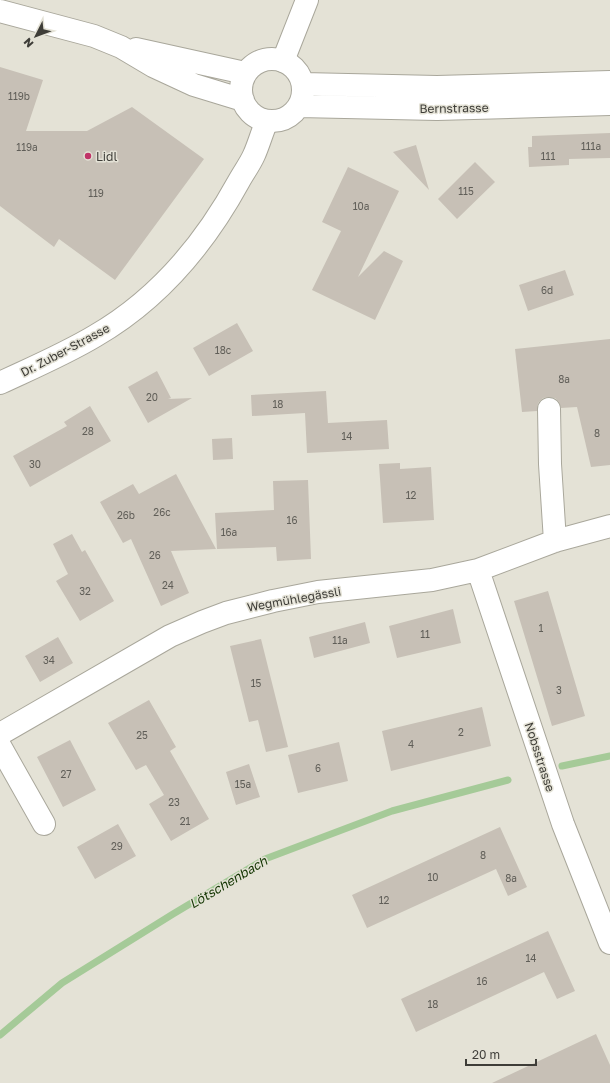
<svg xmlns="http://www.w3.org/2000/svg" width="610" height="1083" viewBox="0 0 610 1083" font-family="'Golos Text',sans-serif">
<style>
.lines{fill:none;stroke-linecap:round;stroke-linejoin:round}
.stream{stroke:#a5ca98;stroke-width:7}
.building{fill:#c7c0b6}
.minor-casing{stroke:#a9a79b;stroke-width:24}
.major-casing{stroke:#a9a79b;stroke-width:24}
.minor{stroke:#fff;stroke-width:22}
.major{stroke:#fff;stroke-width:22}
.poi-dot{fill:#c03468;stroke:#e4e2d6;stroke-width:1.5}
.labels{text-anchor:middle;dominant-baseline:central;stroke-width:3;stroke-linejoin:round;paint-order:stroke}
.number-label{font-size:10px;fill:#605e58}
.street-label{font-size:12px;fill:#3e3d38;stroke:#e4e2d6}
.poi-label{font-size:12px;fill:#3e3d38;stroke:#e4e2d6;text-anchor:start}
.water-label{font-size:13px;font-style:italic;fill:#123501;stroke:#e4e2d6}
</style>
<rect width="100%" height="100%" fill="#e4e2d6"/>
<g class="lines">
<path class="stream" d="M562,766L610,756
M0,1035L62,983L173,914L265,859L392,811L508,780"/>
</g>
<path class="building" d="M0,67L43,80L26,131H87L132,107L204,159L115,280L59,239L54,247L0,206Z
M610,133V158L569,159V165L529,167L528,147H532V136Z
M416,145L429,190L393,152Z
M475,162L495,182L457,219L438,199Z
M348,167L399,191L358,277L384,251L403,261L375,320L312,290L341,231L322,222Z
M565,270L574,295L528,311L519,285Z
M237,323L253,351L209,376L193,348Z
M610,339V465L591,467L577,407L561,408L559,402L555,398L548,397L543,398L538,403L537,411L522,412L515,349Z
M157,371L171,398L168,399L192,398L148,423L128,387Z
M326,391L328,423L387,420L389,449L307,453L305,413L252,416L251,395Z
M90,406L111,441L30,487L13,456L67,426L64,422Z
M232,438L233,459L213,460L212,439Z
M400,463V469L431,467L434,520L383,523L379,464Z
M176,474L216,549L171,551L189,593L161,606L131,539L123,543L100,502L133,484L139,494Z
M308,480L311,559L277,561L276,547L217,549L215,513L274,510L273,481Z
M72,534L82,552L85,550L114,601L80,621L56,581L68,574L53,544Z
M548,591L585,716L552,726L514,601Z
M453,609L461,643L397,658L389,626Z
M365,622L370,643L314,658L309,637Z
M58,637L73,663L40,682L25,656Z
M261,639L288,747L266,752L258,720L249,722L230,646Z
M149,700L176,747L170,751L209,819L171,841L149,804L164,795L146,765L136,770L108,723Z
M482,707L491,746L391,771L382,731Z
M70,740L96,790L63,807L37,757Z
M339,742L348,781L298,793L288,755Z
M249,764L260,797L236,805L226,772Z
M118,824L136,856L95,879L77,847Z
M500,827L527,887L508,896L496,869L367,928L352,895Z
M548,931L575,991L557,999L544,972L416,1032L401,999Z
M596,1034L610,1065V1083H492Z"/>
<g class="lines">
<defs>
<path id="minor" d="M283,61L307,0
M0,383C32,368 65,354 95,336C159,299 204,245 239,181C244,172 250,164 254,155C259,144 262,132 267,121
M549,409L550,464L555,541
M478,570L563,824L610,943
M0,734L170,636L202,622L226,613L273,601L318,592L432,580L478,570L555,541L610,526
M0,746L44,824"/>
<path id="major" d="M0,11L94,36L121,47L153,66L194,85L243,100
M136,49L245,73
M241 90a31 31 0 1 1 62 0a31 31 0 1 1-62 0Z
M303,84L437,87L610,82
M299,106L437,109L610,104"/>
</defs>
<use href="#minor" class="minor-casing"/>
<use href="#major" class="major-casing"/>
<use href="#minor" class="minor"/>
<use href="#major" class="major"/>
</g>
<circle class="poi-dot" cx="88" cy="156" r="4"/>
<g class="labels">
<g class="number-label">
<text x="19" y="96">119b</text>
<text x="591" y="146">111a</text>
<text x="27" y="147">119a</text>
<text x="548" y="156">111</text>
<text x="466" y="191">115</text>
<text x="96" y="193">119</text>
<text x="361" y="206">10a</text>
<text x="547" y="290">6d</text>
<text x="223" y="350">18c</text>
<text x="564" y="379">8a</text>
<text x="152" y="397">20</text>
<text x="278" y="404">18</text>
<text x="88" y="431">28</text>
<text x="597" y="433">8</text>
<text x="347" y="436">14</text>
<text x="35" y="464">30</text>
<text x="411" y="495">12</text>
<text x="162" y="512">26c</text>
<text x="126" y="515">26b</text>
<text x="292" y="520">16</text>
<text x="229" y="532">16a</text>
<text x="155" y="555">26</text>
<text x="168" y="585">24</text>
<text x="85" y="591">32</text>
<text x="541" y="628">1</text>
<text x="425" y="634">11</text>
<text x="340" y="640">11a</text>
<text x="49" y="660">34</text>
<text x="256" y="683">15</text>
<text x="559" y="690">3</text>
<text x="461" y="732">2</text>
<text x="142" y="735">25</text>
<text x="411" y="744">4</text>
<text x="318" y="768">6</text>
<text x="66" y="774">27</text>
<text x="243" y="784">15a</text>
<text x="174" y="802">23</text>
<text x="185" y="821">21</text>
<text x="117" y="846">29</text>
<text x="483" y="855">8</text>
<text x="433" y="877">10</text>
<text x="511" y="878">8a</text>
<text x="384" y="900">12</text>
<text x="531" y="958">14</text>
<text x="482" y="981">16</text>
<text x="433" y="1004">18</text>
</g>
<g class="street-label">
<text transform="translate(454 108) rotate(-1)">Bernstrasse</text>
<text transform="translate(65 350) rotate(-28)">Dr. Zuber-Strasse</text>
<text transform="translate(294 599) rotate(-10)">Wegmühlegässli</text>
<text transform="translate(540 757) rotate(72)">Nobsstrasse</text>
</g>
<g class="poi-label">
<text x="96" y="156">Lidl</text>
</g>
<g class="water-label">
<text transform="translate(228 882) rotate(-31)">Lötschenbach</text>
</g>
</g>
<g transform="translate(36 36) rotate(228)" stroke="#e4e2d6" stroke-width="3" paint-order="stroke">
<path d="M0-3L7 15L0 10L-7 15Z" fill="#3e3d38"/>
<text y="-6" font-size="11" font-weight="bold" text-anchor="middle" fill="#3e3d38">N</text>
</g>
<path d="M466 1059v6h70v-6" fill="none" stroke="#3e3d38" stroke-width="2"/>
<text x="472" y="1059" font-size="12" fill="#3e3d38" stroke="#e4e2d6" stroke-width="3" paint-order="stroke">20 m</text>
</svg>
